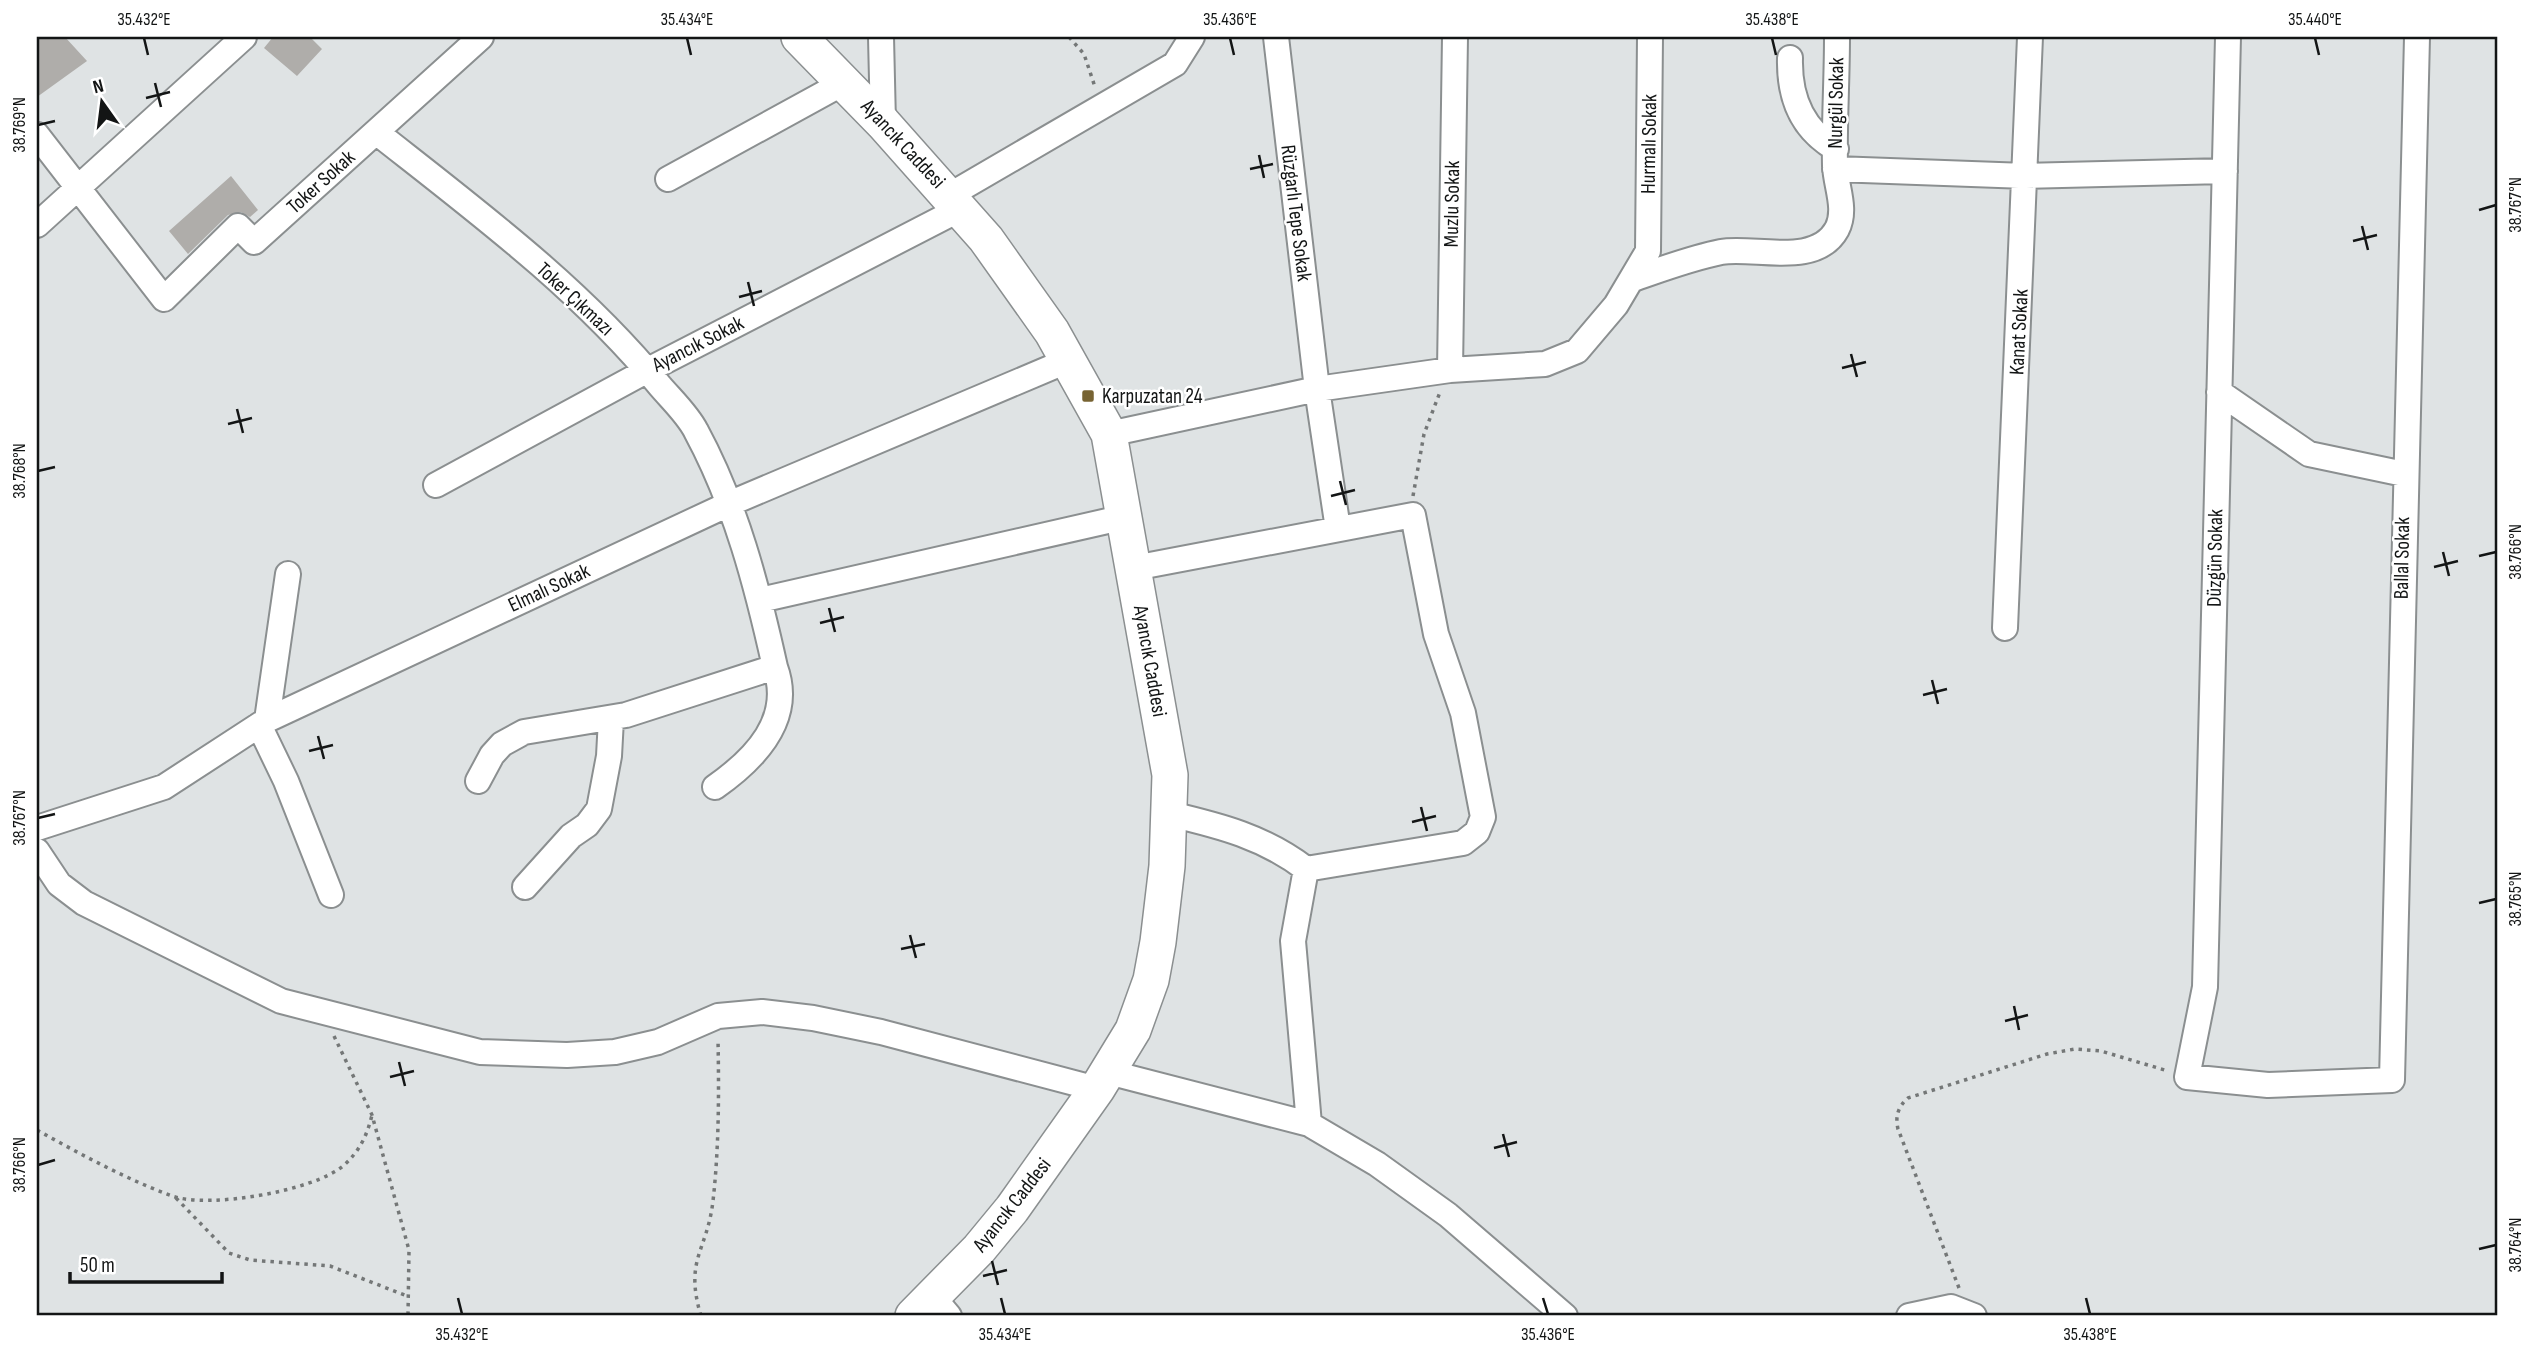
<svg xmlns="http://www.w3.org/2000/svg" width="2534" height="1353" viewBox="0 0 2534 1353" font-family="'Sofia Sans Condensed',sans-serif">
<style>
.building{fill:#afadaa}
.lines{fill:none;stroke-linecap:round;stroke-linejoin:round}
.street-casing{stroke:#8b8f90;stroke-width:28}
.secondary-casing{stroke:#8b8f90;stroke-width:38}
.path{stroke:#747777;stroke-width:3.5;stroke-dasharray:3.5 5;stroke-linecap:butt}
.street{stroke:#fff;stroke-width:24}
.secondary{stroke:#fff;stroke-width:35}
.ticks{fill:none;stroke:#131515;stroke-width:2.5}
.poi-dot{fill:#776332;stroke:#fff;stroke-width:2.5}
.labels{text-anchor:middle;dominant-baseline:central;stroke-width:5;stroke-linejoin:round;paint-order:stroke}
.street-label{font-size:21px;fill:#131515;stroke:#fff}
.poi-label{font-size:21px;fill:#131515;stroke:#fff;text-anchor:start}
.neatline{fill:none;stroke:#131515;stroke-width:2.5}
.ticks-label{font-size:18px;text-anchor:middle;fill:#131515}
</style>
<rect width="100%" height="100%" fill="#dfe3e4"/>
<path class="building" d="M37,37H65L87,61L37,97Z
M273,37H310L322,49L297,76L264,48Z
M231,176L258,210L250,217L241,212L228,215L188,254L169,231Z"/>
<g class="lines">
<defs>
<path id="street" d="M881,37L883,123
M1276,37L1317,389L1338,529
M2228,37L2205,987L2187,1077L2268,1085L2392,1080L2417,37
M1790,58C1789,96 1801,129 1836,149
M376,132C475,210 580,288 660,386C672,400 688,415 696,431C736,505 757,586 775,667L626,715L524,732L502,744L492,755L478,781
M37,135L164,299L238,226L254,242L481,37
M1835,169L2026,176L2225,171
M668,179L845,82
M950,195L1175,64L1192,37
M37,225L244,37
M1633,279C1662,269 1691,258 1721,252C1754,246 1816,268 1837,229C1847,209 1836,187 1835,166C1834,123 1837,80 1837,37
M1450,370L1455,37
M2219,392L2309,454L2404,474
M1109,434L1317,389L1450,370L1545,364L1577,351L1616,305L1648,251L1650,37
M436,485L648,370L962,208
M1134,568L1413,515L1436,634L1463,713L1483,817L1477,832L1463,843L1306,869L1293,941L1309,1124
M760,600L1125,517
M2005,628L2030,37
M267,720L288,574
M259,725L286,781L331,895
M715,787C755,759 794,719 775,667
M1170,814C1221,826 1264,837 1306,869
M37,828L164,787L267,720L731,503L1069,360
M37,851L59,884L84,903L281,1001L480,1052L567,1055L615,1052L658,1042L718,1016L762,1012L813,1018L881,1032L1097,1089
M525,887L571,836L587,825L599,809L609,756L611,719
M1108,1072L1309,1124L1377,1164L1448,1215L1565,1316
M933,1297L949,1316
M1909,1316L1951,1307L1974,1316"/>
<path id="secondary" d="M799,37L883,123L986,239L1052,332L1109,434L1170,775L1167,866L1158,942L1151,980L1133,1030L1097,1089L1012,1209L979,1249L913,1316"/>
</defs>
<use href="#street" class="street-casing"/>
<use href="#secondary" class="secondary-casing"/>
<path class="path" d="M1069,37L1084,54L1095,87
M1413,496L1424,434L1440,392
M334,1036L372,1115L409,1250L408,1316
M37,1130C80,1154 126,1179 172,1196C209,1209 313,1191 343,1166C359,1152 367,1136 372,1115
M176,1198L229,1253L250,1260L330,1266L407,1296
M1959,1288L1898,1129C1895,1116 1898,1107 1908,1098L2047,1054L2075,1049L2101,1051L2168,1071
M701,1316C684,1259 707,1252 713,1201C719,1148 719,1093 718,1039"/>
<use href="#street" class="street"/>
<use href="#secondary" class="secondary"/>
</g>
<path class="ticks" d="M144,38L148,55M687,38L691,55M1230,38L1234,55M1772,38L1776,55M2315,38L2319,55M155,83L161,107M146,98L170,92M38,125L55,121M1259,155L1264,178M1250,169L1273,164M2479,210L2496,205M2362,226L2368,250M2353,241L2377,235M748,282L754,306M739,297L762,291M1851,354L1857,377M1842,368L1866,362M237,409L243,433M228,424L252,418M38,471L55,467M1340,481L1346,505M1331,496L1355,490M2443,552L2449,576M2479,556L2496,552M2434,567L2458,561M829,608L835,632M820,623L844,617M1932,680L1938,704M1923,695L1947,689M318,736L324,759M309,751L333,745M1421,807L1427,831M38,818L55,814M1412,822L1436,816M2479,903L2496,899M910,935L916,958M901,949L925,944M2014,1006L2019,1030M2005,1021L2028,1015M399,1062L405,1086M390,1077L414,1071M1503,1134L1509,1157M1494,1148L1517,1142M38,1165L55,1160M2479,1249L2496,1245M992,1261L998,1285M983,1276L1007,1270M458,1298L462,1314M1001,1298L1005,1314M1543,1298L1548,1314M2086,1298L2090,1314"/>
<rect class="poi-dot" x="1081" y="389" width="14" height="14" rx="3.5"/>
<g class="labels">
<g class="street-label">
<text transform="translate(1836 103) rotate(-89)">Nurgül Sokak</text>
<text transform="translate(903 144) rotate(47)">Ayancık Caddesi</text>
<text transform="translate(1649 144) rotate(-89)">Hurmalı Sokak</text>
<text transform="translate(321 182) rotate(-42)">Toker Sokak</text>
<text transform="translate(1452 204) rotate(-89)">Muzlu Sokak</text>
<text transform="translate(1296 213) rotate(83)">Rüzgarlı Tepe Sokak</text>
<text transform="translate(575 299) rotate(43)">Toker Çıkmazı</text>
<text transform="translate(2019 332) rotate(-87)">Kanat Sokak</text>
<text transform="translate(698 344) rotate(-27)">Ayancık Sokak</text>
<text transform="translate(2215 558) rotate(-89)">Düzgün Sokak</text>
<text transform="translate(2402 558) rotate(-89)">Ballal Sokak</text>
<text transform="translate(549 588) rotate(-25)">Elmalı Sokak</text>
<text transform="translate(1150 661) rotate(80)">Ayancık Caddesi</text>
<text transform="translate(1012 1205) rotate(-52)">Ayancık Caddesi</text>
</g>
<g class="poi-label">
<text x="1102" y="396">Karpuzatan 24</text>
</g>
</g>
<rect width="2534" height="1353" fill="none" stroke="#ffffff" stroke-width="77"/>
<g transform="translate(102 102) rotate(346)" stroke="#ffffff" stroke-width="5" paint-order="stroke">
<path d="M0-5L12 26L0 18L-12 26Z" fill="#131515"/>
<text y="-10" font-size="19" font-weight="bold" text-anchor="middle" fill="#131515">N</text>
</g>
<path d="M70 1272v10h152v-10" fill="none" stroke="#131515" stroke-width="3.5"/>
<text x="80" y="1272" font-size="21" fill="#131515" stroke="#ffffff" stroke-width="5" paint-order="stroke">50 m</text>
<rect x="38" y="38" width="2458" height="1276" class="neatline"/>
<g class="ticks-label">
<text x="144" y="25">35.432°E</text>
<text x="687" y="25">35.434°E</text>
<text x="1230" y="25">35.436°E</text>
<text x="1772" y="25">35.438°E</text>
<text x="2315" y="25">35.440°E</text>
<text transform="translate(19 125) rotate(-90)" y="6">38.769°N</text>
<text transform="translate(2515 205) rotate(-90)" y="6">38.767°N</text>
<text transform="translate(19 471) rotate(-90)" y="6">38.768°N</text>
<text transform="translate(2515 552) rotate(-90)" y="6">38.766°N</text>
<text transform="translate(19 818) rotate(-90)" y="6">38.767°N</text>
<text transform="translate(2515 899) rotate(-90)" y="6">38.765°N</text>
<text transform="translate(19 1165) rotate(-90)" y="6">38.766°N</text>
<text transform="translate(2515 1245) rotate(-90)" y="6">38.764°N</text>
<text x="462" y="1340">35.432°E</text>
<text x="1005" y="1340">35.434°E</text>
<text x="1548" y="1340">35.436°E</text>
<text x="2090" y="1340">35.438°E</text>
</g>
</svg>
